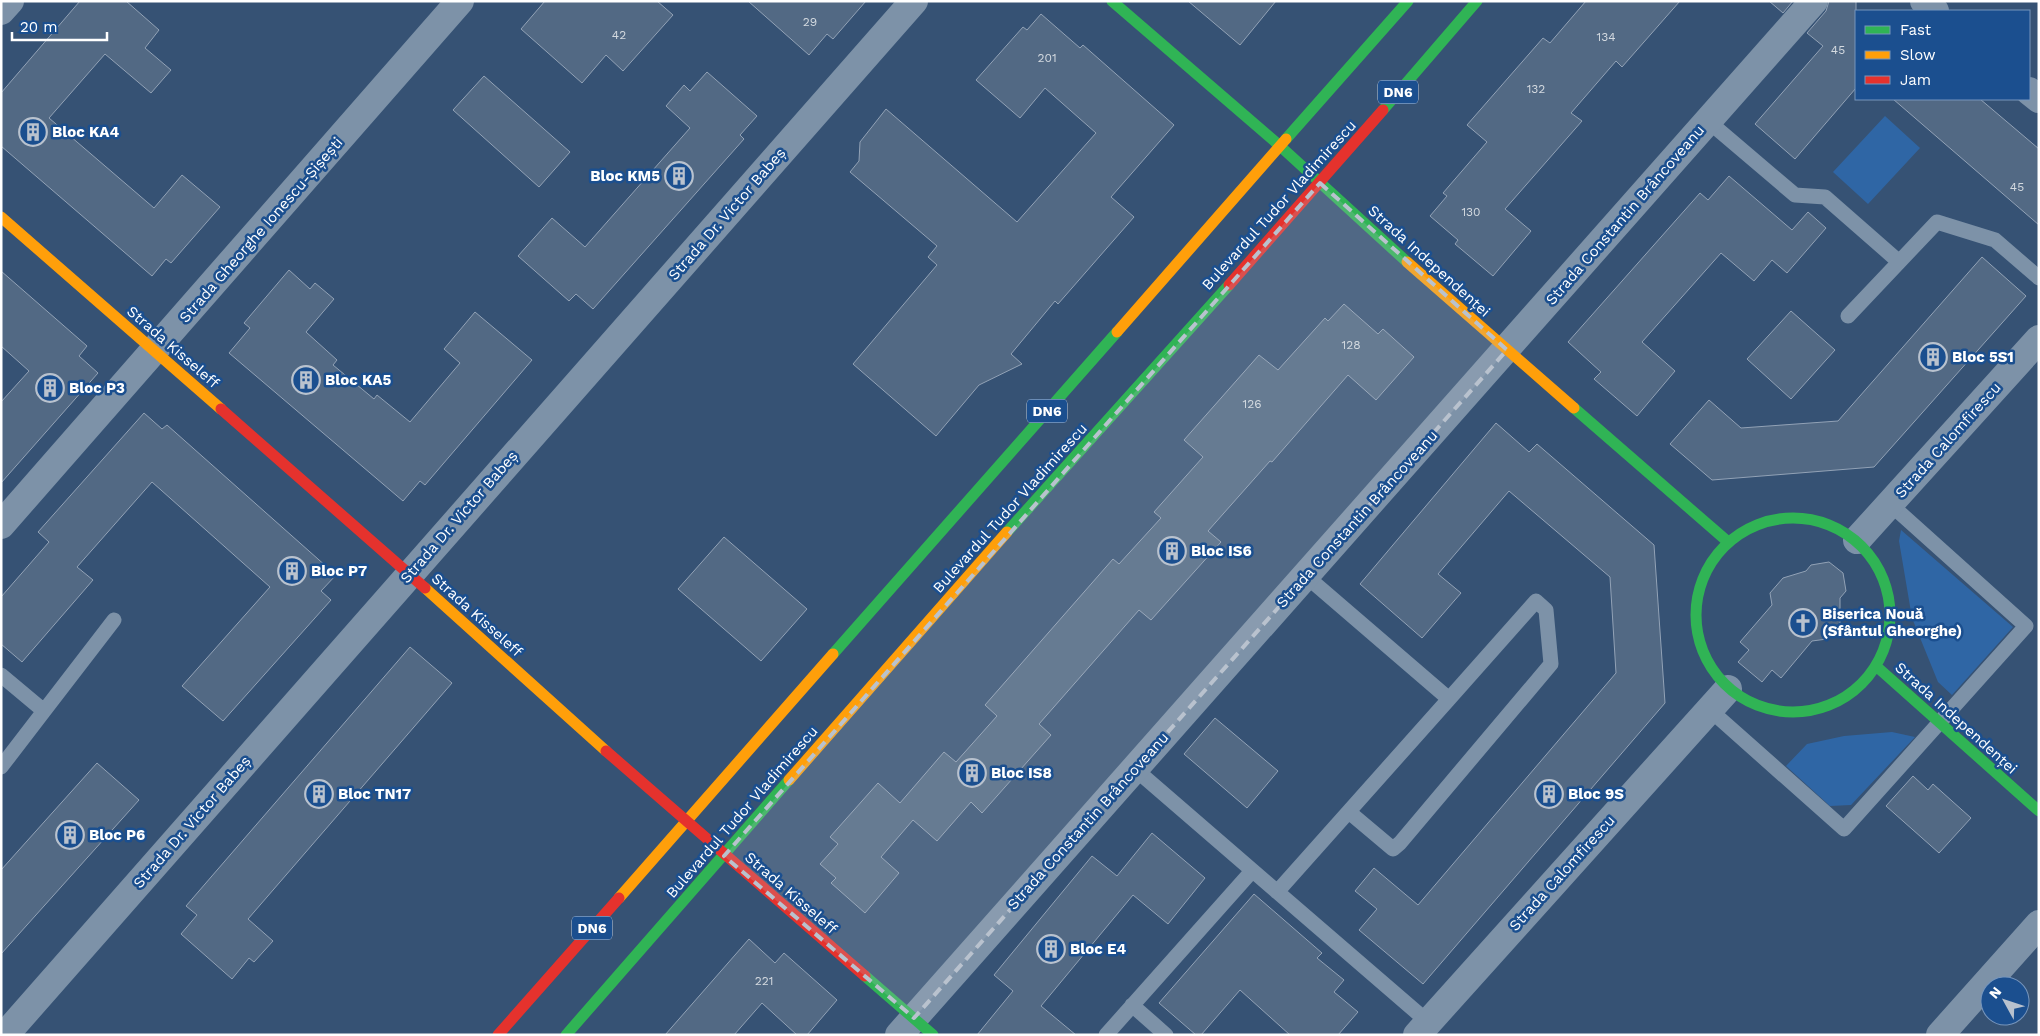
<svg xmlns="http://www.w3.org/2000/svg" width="2040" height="1036" viewBox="0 0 2040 1036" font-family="'Work Sans',sans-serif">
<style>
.green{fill:#2f66a5}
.building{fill:#526984;stroke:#92a2b6}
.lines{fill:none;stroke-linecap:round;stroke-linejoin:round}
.lane{stroke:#7d92a8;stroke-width:15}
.street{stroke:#7d92a8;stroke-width:28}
.fast{stroke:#30b455;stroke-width:11}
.slow{stroke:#ff9f0a;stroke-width:11}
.jam{stroke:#e5322d;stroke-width:11}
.marked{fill:#b9c2ce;fill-opacity:0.2;stroke:#b9c2ce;stroke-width:4;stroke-dasharray:10 6;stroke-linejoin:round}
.labels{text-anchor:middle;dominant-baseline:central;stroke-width:5;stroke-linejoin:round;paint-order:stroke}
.number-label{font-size:12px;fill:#d4dae0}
.shield{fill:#1b4f8f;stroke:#bbcadd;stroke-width:1}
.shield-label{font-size:14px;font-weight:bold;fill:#fff}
.poi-label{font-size:15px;font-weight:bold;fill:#fff;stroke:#1b4f8f;text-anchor:start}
.street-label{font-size:15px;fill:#fff;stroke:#1b4f8f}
</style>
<rect width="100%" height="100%" fill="#365274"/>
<path class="green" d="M1885,116L1920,148L1868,204L1833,172Z
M1901,530L2013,627L1952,695L1938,682L1912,618L1899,541Z
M1892,732L1915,737L1851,805L1830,806L1786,766L1807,744L1844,736Z"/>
<path class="building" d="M80,1H126L159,30L145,48L171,70L151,93L105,54L49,118L154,208L182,175L220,207L171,263L166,259L152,276L1,146V93Z
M545,1H657L673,15L623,71L606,55L582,83L521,29Z
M748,1H866L833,39L827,34L809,55Z
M1188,1H1276L1240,45Z
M1586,1H1680L1622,67L1616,61L1571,113L1582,121L1505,209L1531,231L1493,276L1455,244L1458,240L1430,216L1447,196L1443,193L1487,142L1467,125L1543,38L1550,43Z
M1769,1H1793L1783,13Z
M1829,1H1856V88L1795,159L1755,124L1823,46L1807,33L1826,11Z
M1041,14L1080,48L1083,45L1174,125L1111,197L1134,217L1058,304L1055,301L1011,354L1022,364L979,385L936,436L853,364L937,265L928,257L937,246L850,172L859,161L860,142L886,109L1017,222L1096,133L1045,88L1020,118L976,80L1023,27L1027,30Z
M707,72L757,116L740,135L744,139L593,309L576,294L569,301L518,256L552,218L585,247L690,128L666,106L684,85L690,91Z
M484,76L570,152L539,187L453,110Z
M1893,99H1980L2039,149V225Z
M1729,176L1792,230L1808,212L1826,228L1787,273L1772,260L1754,281L1721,253L1642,342L1675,371L1637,416L1594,379L1601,372L1568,342L1700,193L1708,200Z
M1982,257L2026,296L1874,467L1712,480L1670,444L1709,400L1741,428L1838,421Z
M289,270L310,289L315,283L334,299L306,332L337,360L333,365L374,399L377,395L410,422L460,363L444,349L475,312L532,360L425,485L420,481L403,501L229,353L250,328L244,323Z
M1,271L87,346L79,356L98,373L1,483V402L29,371L1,346Z
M1344,304L1378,334L1383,329L1414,357L1376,400L1348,375L1272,462L1270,461L1208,531L1221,542L1151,620L1139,610L1039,724L1051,735L982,813L971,802L937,841L913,820L881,857L899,873L865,913L831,883L836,878L820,864L838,844L830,837L878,783L900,803L944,752L956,762L997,716L985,705L1113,559L1119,564L1161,518L1154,512L1203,457L1184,440L1259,355L1278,370L1325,318L1328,321Z
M1791,311L1835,350L1791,399L1747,359Z
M144,413L162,429L167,425L336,575L321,591L331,600L223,721L182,686L270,587L152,482L77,567L93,580L22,662L1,644V597L49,542L38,532Z
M1496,423L1529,452L1537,444L1654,545L1665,703L1423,984L1359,930L1377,909L1355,891L1374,868L1418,905L1616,673L1610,577L1509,491L1438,574L1461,593L1422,638L1360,584Z
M724,537L807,609L761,661L678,589Z
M1829,562L1843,573L1846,591L1840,598V624L1827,639L1812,641L1781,678L1772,670L1762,682L1738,662L1749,650L1740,642L1772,605L1770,593L1783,578L1806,571L1811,565Z
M410,647L452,683L248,919L273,941L254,962L249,958L232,979L181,934L197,915L186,906Z
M1215,718L1278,771L1247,808L1184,754Z
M97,763L139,800L1,954V870Z
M1913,776L1928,790L1933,784L1971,818L1939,853L1886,806Z
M1152,833L1205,878L1168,924L1133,895L1041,1006L1076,1035H977L1013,991L994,975L1092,856L1117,876Z
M1254,894L1322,953L1317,958L1344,980L1334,992L1358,1012L1338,1035H1290L1240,990L1201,1035H1196L1159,1003Z
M749,939L775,963L784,953L837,1000L807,1035H797L762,1003L734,1035H665Z"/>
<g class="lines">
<path class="lane" d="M1708,121L1795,195L1825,197L1898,261
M1848,316L1937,222L1995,240L2039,278
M1,675L44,711L114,620
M1709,709L1844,829L2026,626L1890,504
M1,767L44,711
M1135,769L1428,1022
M1349,812L1393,849L1400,843L1551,664L1546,610L1536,601L1449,699
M1277,892L1449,699L1306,576
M1132,1005L1166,1035
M1106,1035L1252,871"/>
<path class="street" d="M1924,1L1935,11
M1,11L10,1
M2029,91L2039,99
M1,525L460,1
M1857,540L2039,339
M5,1035L914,1
M899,1035L1814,1
M1417,1035L1728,689
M1940,1035L2039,924"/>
<path class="fast" d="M1112,1L1280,146L1407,262
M1383,110L1477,1
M1286,139L1408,1
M1574,408L1727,541
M1696 615a97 97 0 1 1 194 0a97 97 0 1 1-194 0Z
M1007,532L1229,285
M833,654L1117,332
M1876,666L2039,811
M865,976L933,1035
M566,1035L789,780"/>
<path class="slow" d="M1,217L221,409
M1407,262L1574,408
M1117,332L1286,139
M425,588L606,751
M789,780L1007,532
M619,898L833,654"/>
<path class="jam" d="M1229,285L1383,110
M221,409L425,588
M606,751L865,976
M498,1035L619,898"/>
</g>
<path class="marked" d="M1320,183L1507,350L914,1018L724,856Z"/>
<defs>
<symbol id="building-ring" viewBox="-11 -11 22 22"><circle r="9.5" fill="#1b4f8f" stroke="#b9c2ce" stroke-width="1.5"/><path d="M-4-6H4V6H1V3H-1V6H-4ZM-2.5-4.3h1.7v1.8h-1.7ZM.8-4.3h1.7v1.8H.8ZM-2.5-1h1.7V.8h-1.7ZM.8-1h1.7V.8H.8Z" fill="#b9c2ce"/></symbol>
<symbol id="church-ring" viewBox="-11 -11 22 22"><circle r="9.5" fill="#1b4f8f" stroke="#b9c2ce" stroke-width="1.5"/><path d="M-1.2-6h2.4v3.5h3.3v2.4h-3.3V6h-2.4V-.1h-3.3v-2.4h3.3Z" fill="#b9c2ce"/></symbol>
</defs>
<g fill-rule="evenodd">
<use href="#building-ring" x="17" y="116" width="32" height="32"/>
<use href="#building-ring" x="663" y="160" width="32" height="32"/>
<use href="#building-ring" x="1917" y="341" width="32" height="32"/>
<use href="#building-ring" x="290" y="364" width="32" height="32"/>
<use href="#building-ring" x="34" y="372" width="32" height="32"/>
<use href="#building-ring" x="1156" y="535" width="32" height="32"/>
<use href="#building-ring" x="276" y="555" width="32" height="32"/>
<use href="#church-ring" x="1787" y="607" width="32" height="32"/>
<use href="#building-ring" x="956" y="757" width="32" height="32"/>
<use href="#building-ring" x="303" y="778" width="32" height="32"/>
<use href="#building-ring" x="1533" y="778" width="32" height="32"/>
<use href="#building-ring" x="54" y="819" width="32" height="32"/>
<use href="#building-ring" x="1035" y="933" width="32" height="32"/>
</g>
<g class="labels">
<g class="number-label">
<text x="810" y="22">29</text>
<text x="619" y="35">42</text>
<text x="1606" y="37">134</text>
<text x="1838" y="50">45</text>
<text x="1047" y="58">201</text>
<text x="1536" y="89">132</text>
<text x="2017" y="187">45</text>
<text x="1471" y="212">130</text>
<text x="1351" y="345">128</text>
<text x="1252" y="404">126</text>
<text x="764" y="981">221</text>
</g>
<g class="shield">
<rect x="1378" y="80.5" width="40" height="23" rx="4"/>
<rect x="1027" y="399.5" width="40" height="23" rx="4"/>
<rect x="572" y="916.5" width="40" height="23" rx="4"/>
</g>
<g class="shield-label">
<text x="1398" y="92">DN6</text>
<text x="1047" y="411">DN6</text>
<text x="592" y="928">DN6</text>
</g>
<g class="poi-label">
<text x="52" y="132">Bloc KA4</text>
<text x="660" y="176" text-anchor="end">Bloc KM5</text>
<text x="1952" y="357">Bloc 5S1</text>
<text x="325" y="380">Bloc KA5</text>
<text x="69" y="388">Bloc P3</text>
<text x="1191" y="551">Bloc IS6</text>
<text x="311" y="571">Bloc P7</text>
<text x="1822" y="614">Biserica Nouă<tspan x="1822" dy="17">(Sfântul Gheorghe)</tspan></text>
<text x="991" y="773">Bloc IS8</text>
<text x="338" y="794">Bloc TN17</text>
<text x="1568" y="794">Bloc 9S</text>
<text x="89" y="835">Bloc P6</text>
<text x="1070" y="949">Bloc E4</text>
</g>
<g class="street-label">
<text transform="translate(1279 205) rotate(-48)">Bulevardul Tudor Vladimirescu</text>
<text transform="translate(727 214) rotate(-49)">Strada Dr. Victor Babeș</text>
<text transform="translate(1625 215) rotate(-49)">Strada Constantin Brâncoveanu</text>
<text transform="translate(261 230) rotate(-49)">Strada Gheorghe Ionescu-Șișești</text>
<text transform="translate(1429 261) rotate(42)">Strada Independenței</text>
<text transform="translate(173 347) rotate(41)">Strada Kisseleff</text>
<text transform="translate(1948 440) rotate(-48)">Strada Calomfirescu</text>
<text transform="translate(1010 508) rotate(-48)">Bulevardul Tudor Vladimirescu</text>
<text transform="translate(459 517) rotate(-49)">Strada Dr. Victor Babeș</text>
<text transform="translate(1357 519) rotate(-48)">Strada Constantin Brâncoveanu</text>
<text transform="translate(477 615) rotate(42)">Strada Kisseleff</text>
<text transform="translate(1956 718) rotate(42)">Strada Independenței</text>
<text transform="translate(742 812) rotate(-49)">Bulevardul Tudor Vladimirescu</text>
<text transform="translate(1088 821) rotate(-48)">Strada Constantin Brâncoveanu</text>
<text transform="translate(192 822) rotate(-49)">Strada Dr. Victor Babeș</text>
<text transform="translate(1562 873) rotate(-48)">Strada Calomfirescu</text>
<text transform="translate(791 893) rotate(41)">Strada Kisseleff</text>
</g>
</g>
<rect width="2040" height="1036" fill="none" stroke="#ffffff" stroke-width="5"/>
<rect x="1855" y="10" width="175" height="90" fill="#1b4f8f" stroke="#7695bc"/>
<rect x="1865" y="26" width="25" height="8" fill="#30b455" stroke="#7695bc"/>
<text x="1900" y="35" font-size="15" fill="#ffffff">Fast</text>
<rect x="1865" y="51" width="25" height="8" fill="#ff9f0a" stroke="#7695bc"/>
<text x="1900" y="60" font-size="15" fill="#ffffff">Slow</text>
<rect x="1865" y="76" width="25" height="8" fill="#e5322d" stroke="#7695bc"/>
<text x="1900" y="85" font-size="15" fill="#ffffff">Jam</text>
<g transform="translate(2005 1001) rotate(310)"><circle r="24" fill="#1b4f8f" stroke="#7695bc"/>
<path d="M0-4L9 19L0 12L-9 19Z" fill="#b9c2ce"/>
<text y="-8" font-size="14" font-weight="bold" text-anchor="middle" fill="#ffffff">N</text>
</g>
<path d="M12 32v8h95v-8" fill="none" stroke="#ffffff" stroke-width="2.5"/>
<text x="20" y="32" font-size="15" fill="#ffffff" stroke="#1b4f8f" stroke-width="4" paint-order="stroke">20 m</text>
</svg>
